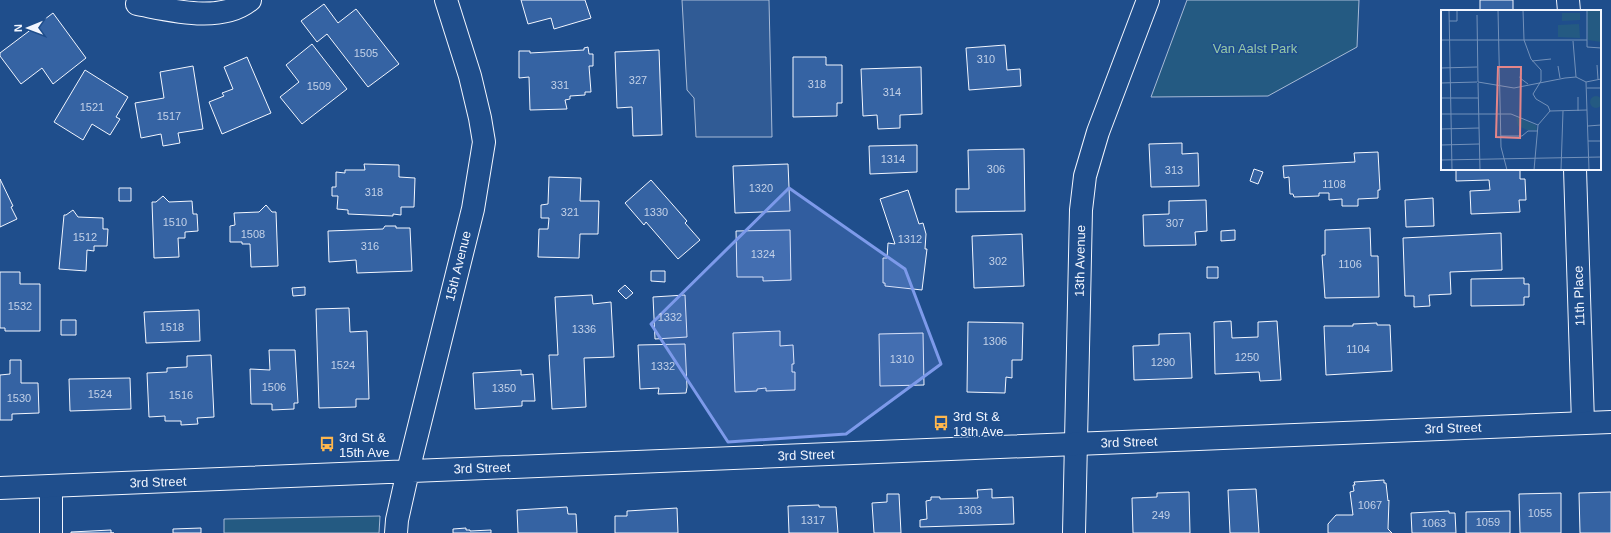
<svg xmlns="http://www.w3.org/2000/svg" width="1611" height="533" viewBox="0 0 1611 533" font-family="Arial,sans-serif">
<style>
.green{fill:#245a82;stroke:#a8bbd7}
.parking{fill:#305b95;stroke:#a8bbd7}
.building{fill:#3563a3;stroke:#f2f6ff}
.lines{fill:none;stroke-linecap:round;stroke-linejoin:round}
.street-casing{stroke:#f2f6ff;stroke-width:24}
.secondary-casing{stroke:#f2f6ff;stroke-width:24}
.street{stroke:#1f4e8c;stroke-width:22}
.secondary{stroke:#1f4e8c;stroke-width:22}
.marked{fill:#7d9aea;fill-opacity:0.2;stroke:#7d9aea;stroke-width:3;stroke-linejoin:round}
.labels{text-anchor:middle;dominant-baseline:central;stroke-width:3;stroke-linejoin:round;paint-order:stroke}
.number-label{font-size:11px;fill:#c3d1e8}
.park-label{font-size:13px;fill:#97c8a6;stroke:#1f4e8c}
.street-label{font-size:13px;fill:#f2f6ff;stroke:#1f4e8c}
.poi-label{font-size:13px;fill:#f2f6ff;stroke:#1f4e8c;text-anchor:start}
.inset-road{fill:none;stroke:#7391ba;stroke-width:1}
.view{fill:#e38589;fill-opacity:0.15;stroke:#e38589;stroke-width:2}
.inset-edge{fill:none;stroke:#f2f6ff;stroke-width:2}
</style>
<rect width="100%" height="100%" fill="#1f4e8c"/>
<path class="green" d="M1187,0H1359L1357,47L1268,96L1151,97Z
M380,516L379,533H224V519Z"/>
<path class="parking" d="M682,0H769L772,137H696L694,98L687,90Z"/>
<path class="building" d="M521,0H585L591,18L554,29L551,18L528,24Z
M1480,0H1513V11H1480Z
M324,4L338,23L356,9L399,64L368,87L327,34L317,42L301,21Z
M53,13L86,58L53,84L42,68L21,84L0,56V53Z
M312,44L347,89L302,124L280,97L299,82L286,65Z
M1005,45L1007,70L1020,69L1021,86L969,90L966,48Z
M588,47L589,54H593V66H589L591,92H585V95L570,96V99L565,100L567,109L530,110L529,77L519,78V51H530V53L584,50V48Z
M659,50L662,135L633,136L632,107L617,108L615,52Z
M247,57L271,113L222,134L209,102L224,96L222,93L233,89L224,67Z
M793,57H826V65H842V103H837V116L793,117Z
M193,66L203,129L178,133L180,143L163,146L161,134L141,138L135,103L164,98L160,72Z
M921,67L922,114L900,115V128L878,129L877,115L863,116L861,69Z
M85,70L128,97L116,117L120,119L110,135L92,124L83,140L54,122Z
M1182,143V154L1198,153L1199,186L1151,187L1149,144Z
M917,145V172L870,174L869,146Z
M1024,149L1025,211L956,212V189H969L968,150Z
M1378,152L1380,190H1378V198L1358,199V206H1342V199L1329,200V193H1319V196L1294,197L1293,194H1290L1289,177L1284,178L1283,166L1355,162L1354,153Z
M364,164L399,165V177L415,178L414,207H401V215L393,214V216L348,214V210L337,209L338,196H332V187H336V172L345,173V170H365Z
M788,164L790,211L735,213L733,166Z
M1254,169L1263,172L1258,184L1250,181Z
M1456,169H1520V179H1525L1526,200H1519L1520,212L1471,214L1470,191L1490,190L1489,180L1456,181Z
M549,177L581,178L580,201H599L598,234H580L579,258L538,257L539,229H548L549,218H541V205L548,204Z
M0,179L13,206L11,207L17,219L0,227Z
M651,180L687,221L685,223L700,240L678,259L646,222L644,225L625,203Z
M119,188H131V201H119Z
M908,190L919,224L923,223L926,234L925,249H927L922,290L885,286V283H883V258H887L888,243L895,244L880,199Z
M163,196L169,202L192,201L193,214H197L198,231L185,232V238H178L179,257L154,258L152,202H156Z
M1433,198L1434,226L1406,227L1405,200Z
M1206,200L1207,231L1195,232L1196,245L1144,246L1143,215L1169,214V201Z
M266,205L272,212H276L278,266L251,267L250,244H242V242H230V226L235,225L234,213L259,212Z
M73,210L78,217L103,218V229H108L107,246H94V251L87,250L86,271L59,269L64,215H66Z
M385,226H396V228H410L412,271L357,273L356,260L329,262L328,231L383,229Z
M1370,228L1371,256H1378L1379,297L1325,298L1322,255H1325V230Z
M790,230L791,280L763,281V277H737L736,231Z
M1235,230V240L1221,241V231Z
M1501,233L1502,270L1450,272L1451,294L1429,295L1430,306L1414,307V296H1405L1403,238Z
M1022,234L1024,286L974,288L972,236Z
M1207,267H1218V278H1207Z
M651,271H665V282L651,281Z
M0,272H20V284H40V331H5V328H0Z
M1524,278V284H1529V297H1524V305L1471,306V279Z
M625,285L633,293L626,299L618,291Z
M305,287V295L293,296L292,288Z
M592,295L593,304L611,302L614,357L584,358L586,407L552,409L549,355H558L555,297Z
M685,295L687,337L655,339L653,297Z
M349,308L350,332L367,331L369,399H356V407L319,408L316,309Z
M199,310L200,341L146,343L144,312Z
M61,320H76V335H61Z
M1231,321L1232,338L1258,337V322L1277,321L1281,380L1260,381L1259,372L1215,374L1214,322Z
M968,322L1023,323L1022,360H1012V378L1006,377L1005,393L967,392Z
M1377,323V325H1390L1392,371L1326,375L1324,326H1353V324Z
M780,331V346L793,345L794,364H792V372H795V390L766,391V388L757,389V391L735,392L733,333Z
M923,333L924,385L880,386L879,334Z
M1190,333L1192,378L1134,380L1133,346L1159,345V334Z
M685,344L687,387L686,393L658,394L659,388L640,389L638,345Z
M269,350H295L298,403H294V409L272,410V404H251L250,369L270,370Z
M211,355L214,417L197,418L198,424L181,425V421H165V416L149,417L147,373L167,372V368L187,367V356Z
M10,360H21V383H38L39,413L12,414V420H0V375L10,374Z
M521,370V375L533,374L535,401H522V406L475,409L473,373Z
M130,378L131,409L70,411L69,379Z
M1384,480V483H1386L1388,501L1389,500L1388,529L1392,533H1328V524L1336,515H1353L1350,492L1354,491L1353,485H1355L1354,482Z
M992,489V498L1013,497L1014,524L920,527V520L927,519L926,501L931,500V497H940V499L978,498L977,490Z
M1256,489L1259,533H1230L1228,490Z
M1189,492L1190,533H1133L1132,498L1157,497V493Z
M1611,492V533H1580L1579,493Z
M1561,493V533H1520L1519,494Z
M887,494H899L901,533H874L872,503L887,502Z
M819,505V507H836L838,533H789L788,506Z
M567,507L568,514H576L577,533H518L517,510Z
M677,508L678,533H615V516H627V511Z
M1449,511V513H1455L1456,533H1412L1411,513Z
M1510,511V533H1466V512Z
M201,528V533H173V529Z
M466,528V530H470V531L491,530V533H453V529Z
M111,530V533H114H71V532Z"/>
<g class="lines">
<defs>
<path id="street" d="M1568,0L1569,11
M137,4C170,10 221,24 250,0
M1575,169L1583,423
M51,486V533
M1074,533L1081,210L1085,176L1098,132L1148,0"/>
<path id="secondary" d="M0,488L1611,422
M396,533L397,520L408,471L473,209L484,142L480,118L470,76L446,0"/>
</defs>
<use href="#street" class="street-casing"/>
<use href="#secondary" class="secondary-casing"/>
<use href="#street" class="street"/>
<use href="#secondary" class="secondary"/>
</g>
<path class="marked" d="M789,188L905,269L941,364L846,434L728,442L651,324Z"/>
<defs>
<symbol id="bus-bare" viewBox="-9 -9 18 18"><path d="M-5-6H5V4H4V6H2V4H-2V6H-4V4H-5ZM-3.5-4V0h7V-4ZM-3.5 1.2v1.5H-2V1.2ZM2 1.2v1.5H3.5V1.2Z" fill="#ffb74d" stroke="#1f4e8c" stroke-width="2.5" paint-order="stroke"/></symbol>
</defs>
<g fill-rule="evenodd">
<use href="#bus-bare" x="930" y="412" width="22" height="22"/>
<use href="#bus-bare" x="316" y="433" width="22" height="22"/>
</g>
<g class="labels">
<g class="number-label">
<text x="366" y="53">1505</text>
<text x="986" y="59">310</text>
<text x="638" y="80">327</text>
<text x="817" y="84">318</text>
<text x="560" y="85">331</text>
<text x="319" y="86">1509</text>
<text x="892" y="92">314</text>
<text x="92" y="107">1521</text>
<text x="169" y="116">1517</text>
<text x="893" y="159">1314</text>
<text x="996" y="169">306</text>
<text x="1174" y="170">313</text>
<text x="1334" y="184">1108</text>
<text x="761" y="188">1320</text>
<text x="374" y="192">318</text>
<text x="570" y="212">321</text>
<text x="656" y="212">1330</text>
<text x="175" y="222">1510</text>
<text x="1175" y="223">307</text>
<text x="253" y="234">1508</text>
<text x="85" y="237">1512</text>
<text x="910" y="239">1312</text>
<text x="370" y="246">316</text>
<text x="763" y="254">1324</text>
<text x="998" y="261">302</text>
<text x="1350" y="264">1106</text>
<text x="20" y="306">1532</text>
<text x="670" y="317">1332</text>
<text x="172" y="327">1518</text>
<text x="584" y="329">1336</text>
<text x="995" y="341">1306</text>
<text x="1358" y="349">1104</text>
<text x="1247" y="357">1250</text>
<text x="902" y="359">1310</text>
<text x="1163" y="362">1290</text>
<text x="343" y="365">1524</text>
<text x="663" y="366">1332</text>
<text x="274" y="387">1506</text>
<text x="504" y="388">1350</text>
<text x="100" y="394">1524</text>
<text x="181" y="395">1516</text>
<text x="19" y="398">1530</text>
<text x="1370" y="505">1067</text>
<text x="970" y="510">1303</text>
<text x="1540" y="513">1055</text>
<text x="1161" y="515">249</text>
<text x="813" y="520">1317</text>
<text x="1488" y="522">1059</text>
<text x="1434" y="523">1063</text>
</g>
<g class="park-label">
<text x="1255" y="48">Van Aalst Park</text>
</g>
<g class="street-label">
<text transform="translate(1080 261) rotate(-89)">13th Avenue</text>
<text transform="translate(458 266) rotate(-76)">15th Avenue</text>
<text transform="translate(1579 296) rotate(-92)">11th Place</text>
<text transform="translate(1453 428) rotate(-2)">3rd Street</text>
<text transform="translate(1129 442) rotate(-2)">3rd Street</text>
<text transform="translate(806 455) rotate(-2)">3rd Street</text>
<text transform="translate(482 468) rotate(-2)">3rd Street</text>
<text transform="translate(158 482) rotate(-2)">3rd Street</text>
</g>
<g class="poi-label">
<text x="953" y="416">3rd St &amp;<tspan x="953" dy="15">13th Ave</tspan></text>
<text x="339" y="437">3rd St &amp;<tspan x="339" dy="15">15th Ave</tspan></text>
</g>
</g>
<g transform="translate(1441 10)">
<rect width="160" height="160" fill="#1f4e8c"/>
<path d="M146,0H160V32L147,30ZM121,3H139V10L121,11ZM138,14L139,28L117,27V15ZM149 92a6 6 0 1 1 12 0a6 6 0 1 1-12 0ZM75,107L95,115L96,120H86L77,116Z" fill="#245a82"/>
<path class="inset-road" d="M8,0L11,160M57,0L60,137L66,160M82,0L83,30L90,49L100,60V71L92,84L95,89L107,96L109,101M146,0V37L160,38M36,5L37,72M8,11H16V0M0,30H146M132,31L135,67M91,51L110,49M156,55L157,69M117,56L119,68M0,58L36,57M80,63L79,68L87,74M37,72L73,78L124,68L135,67L145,72L160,69M145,72L148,160M0,73L36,72M37,73L39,160M146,78H160M137,87V101M0,88H37M109,101L146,100M0,104H70L97,115M147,116L160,115M0,119L38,118M60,126H81L87,121H97M147,131H160M0,135L38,134M0,150L160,147M93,160L97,115L109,101M120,160L122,101"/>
<path class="view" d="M57,57H80L79,128L55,127Z"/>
<rect width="160" height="160" class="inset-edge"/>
</g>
<g transform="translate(28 28) rotate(269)" stroke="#1f4e8c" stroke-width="3" paint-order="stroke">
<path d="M0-3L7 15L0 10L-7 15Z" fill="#f2f6ff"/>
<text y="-6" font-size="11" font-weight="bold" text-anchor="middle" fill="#f2f6ff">N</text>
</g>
</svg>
